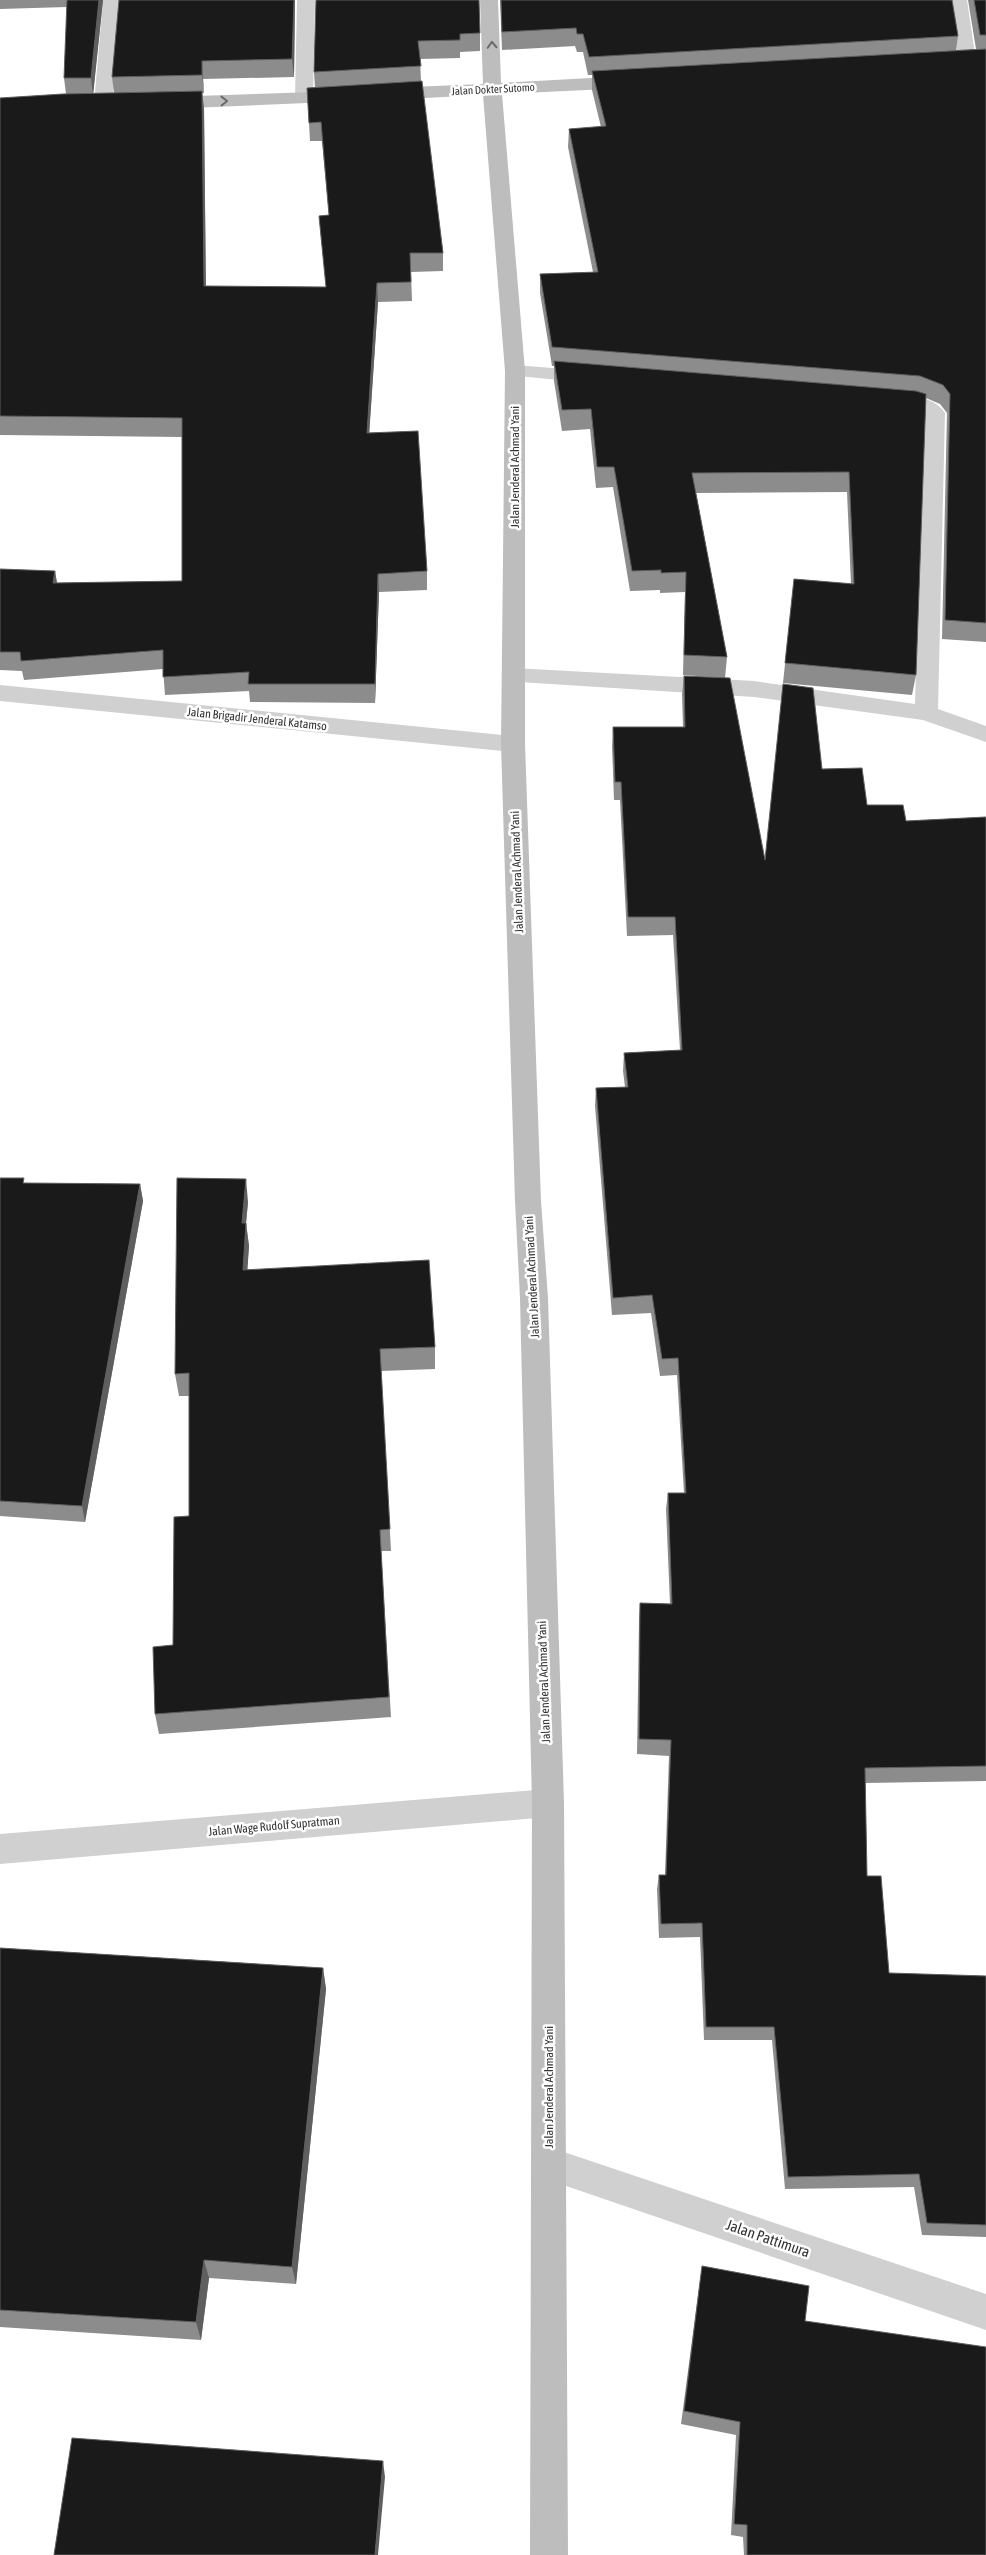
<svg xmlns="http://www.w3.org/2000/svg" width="986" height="2555" viewBox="0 0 986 2555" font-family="'Asap Condensed',sans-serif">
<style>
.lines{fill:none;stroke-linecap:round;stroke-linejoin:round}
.minor{fill:#d0d0d0;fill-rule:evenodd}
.tertiary{fill:#d0d0d0;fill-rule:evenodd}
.secondary{fill:#bdbdbd;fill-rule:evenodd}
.wall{fill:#8c8c8c}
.shaded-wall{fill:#5f5f5f}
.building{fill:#1a1a1a;stroke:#5f5f5f}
.oneway{stroke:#6a6a6a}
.labels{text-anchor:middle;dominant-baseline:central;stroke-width:5;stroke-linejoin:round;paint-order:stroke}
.far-street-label{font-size:11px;fill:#333;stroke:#fff}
.street-label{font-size:12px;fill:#333;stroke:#fff}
.near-street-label{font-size:15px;fill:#333;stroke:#fff}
</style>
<rect width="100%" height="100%" fill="#fff"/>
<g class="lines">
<path class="minor" d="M103,0H121L112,104L110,108H96L94,104Z
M297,0H315L313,99L311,103H297L295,99Z
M949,0H967L976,61L973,65H961L958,61Z
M515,365L590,371L597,373L600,377L597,381L590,383L508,375L505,371L508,367Z
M890,395C910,396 933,395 945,413L938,709L986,726V742L923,720L754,697L505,681L502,676L505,671L513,668L754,681L915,704L924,414L916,409L883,405L880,401L883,397Z"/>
<path class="tertiary" d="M0,685L513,736L521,738L525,744L521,750L513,752L0,701Z
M548,1789L559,1793L564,1803L559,1813L548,1817L0,1864V1834Z
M549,2147L986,2294V2330L537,2176L532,2164L537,2152Z"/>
<path class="secondary" d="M480,0H498L501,83L628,76L635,78L637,82L635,86L628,88L502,94L525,371V744L541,1201L548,1298L564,1803L568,2555H530L532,1803L520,1298L515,1201L501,744L505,371L483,95L386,100L379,98L377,94L379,90L386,88L483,84Z
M346,91L353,93L355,97L353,101L166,109L159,107L157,103L159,99L166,97Z"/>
</g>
<path class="wall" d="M0,0H103L93,93H114L112,77L119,0H295L294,77L203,79L204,93H202L204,109L206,286L326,287L319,216L329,215L322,141H310L307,88H315L314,72L316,0L480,33V51L460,52V58L420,59L421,81L443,253V271L411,272L412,301L378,302L369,433L427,571V590L379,592L375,703L250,702L249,691L165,695L163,669L24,680L22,671L0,670V569L55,571L57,583L182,581V437L0,435V98L66,94L64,78L67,7L0,9Z
M500,0H952L958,36L956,50L976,49L968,0H986V642L942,639L947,413L940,404L926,398L916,675L912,695L783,683L794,579L851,584L847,492L696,493L727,657L725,678L683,675L685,592L660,593V590L630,591L613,487L596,488L590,429L562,431L554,381V366H552L540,293V274L593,272L568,147L569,129L601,127L592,90V75H588L583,52H577L575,46L502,50Z
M684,676L765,860L822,769L867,805L906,821L986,817V1781L865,1783L867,1876L889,1973L986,1976V2237L922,2235L914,2187L785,2189L772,2040H704L700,1937L659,1938L657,1889L659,1875H665L669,1756L637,1754L639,1619L640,1603L670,1604L666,1509L668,1493H684L677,1375L660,1376L651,1313L612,1315L595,1106L596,1088L625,1087L623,1071L624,1053L680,1050L673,935L627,936L620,800H614L612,746L613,727H683L682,694Z
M0,1178L25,1183L140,1184L143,1201L85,1522L0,1516Z
M248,1202L246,1223L249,1246L247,1269L435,1347V1369L381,1371L391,1551H381L391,1717L159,1734L155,1714L173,1645L189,1516V1396H179L175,1374Z
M0,1948L323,1968L326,1989L296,2284L209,2278L201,2340L0,2327Z
M702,2266L805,2321L986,2555H744L743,2537L731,2535L736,2435L681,2424L700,2280Z"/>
<path class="shaded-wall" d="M99,0H103L93,96L91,78Z
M294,0H295L294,77L292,59Z
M202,61L203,79L204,93L202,75Z
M202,91L204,109L206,305L204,286Z
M377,283L378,302L368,452L367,433Z
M55,571L58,590L53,583Z
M378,574L379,592L375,703V684Z
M246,1179L248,1202L246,1223L249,1246L246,1292L243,1270L242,1223Z
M140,1184L143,1201L85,1522L82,1506Z
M323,1968L326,1989L296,2284L292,2267Z
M204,2260L209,2278L201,2340L196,2322Z
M383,2461L385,2477L378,2555H375Z"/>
<path class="building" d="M67,0H99L91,78H64Z
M119,0H294L292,59L202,61V75L112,77Z
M316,0H479L480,33L460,34V40L418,41L421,66L314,72Z
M501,0H952L958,36L589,57L583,34H577L576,28L502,32Z
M974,0H986V35H980Z
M986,49V623L945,620L950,394L943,385L920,376L552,347L540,274L598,272L569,129L606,126L592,71Z
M422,81L443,253H410L411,282L377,283L367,433L418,431L427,571L378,574L375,684H248L249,672L163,677V650L21,661L20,652H0V569L55,571L53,583L182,581V418L0,416V98L63,94L202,91L204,286L326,287L319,216L329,215L321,122L309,123L307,88Z
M554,361L916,391L926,394L916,675L785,663L794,579L854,584L849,472L692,473L727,657L684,655L686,572L661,573V570L632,571L614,467H597L591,409L562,410Z
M684,676L730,678L765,860L783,684L813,688L822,769L862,768L867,805H903L906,821L986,817V1766L865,1768L867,1876H881L889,1973L986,1976V2225L927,2223L919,2174L788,2177L774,2027H706L702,1923L661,1924L659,1875H666L671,1740L639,1739L640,1603L672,1604L668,1493H686L678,1358L662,1359L652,1295L613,1298L596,1088L628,1087L624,1053L682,1050L675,917H628L621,782H615L613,727H685Z
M0,1178H24L23,1183L140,1184L82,1506L0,1501Z
M177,1178L246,1179L242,1223H246L243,1270L429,1260L435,1347L380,1349L390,1529L380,1530L389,1697L155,1714L153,1647L173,1645L174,1517L189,1516V1373L175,1374Z
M0,1948L323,1968L292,2267L204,2260L196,2322L0,2310Z
M702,2266L809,2286L805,2321L986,2347V2555H747V2525L734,2524L740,2422L684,2411Z
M72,2438L383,2461L375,2555H54Z"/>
<defs><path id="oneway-chevron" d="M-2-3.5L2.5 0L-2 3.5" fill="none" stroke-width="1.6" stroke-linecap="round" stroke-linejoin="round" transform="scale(1.25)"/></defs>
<g class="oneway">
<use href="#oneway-chevron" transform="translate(492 45) rotate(-93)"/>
<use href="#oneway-chevron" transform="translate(224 101) rotate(-1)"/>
</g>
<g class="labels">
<g class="far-street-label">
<text transform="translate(493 89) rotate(-3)">Jalan Dokter Sutomo</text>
</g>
<g class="street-label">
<text transform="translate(515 467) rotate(-90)">Jalan Jenderal Achmad Yani</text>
<text transform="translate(257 719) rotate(6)">Jalan Brigadir Jenderal Katamso</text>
<text transform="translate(517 872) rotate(-92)">Jalan Jenderal Achmad Yani</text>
<text transform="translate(532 1277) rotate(-93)">Jalan Jenderal Achmad Yani</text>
<text transform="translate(544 1682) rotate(-92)">Jalan Jenderal Achmad Yani</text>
<text transform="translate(274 1826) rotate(-5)">Jalan Wage Rudolf Supratman</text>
<text transform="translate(549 2087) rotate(-90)">Jalan Jenderal Achmad Yani</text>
</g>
<g class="near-street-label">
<text transform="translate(768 2238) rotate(19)">Jalan Pattimura</text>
</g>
</g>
</svg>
